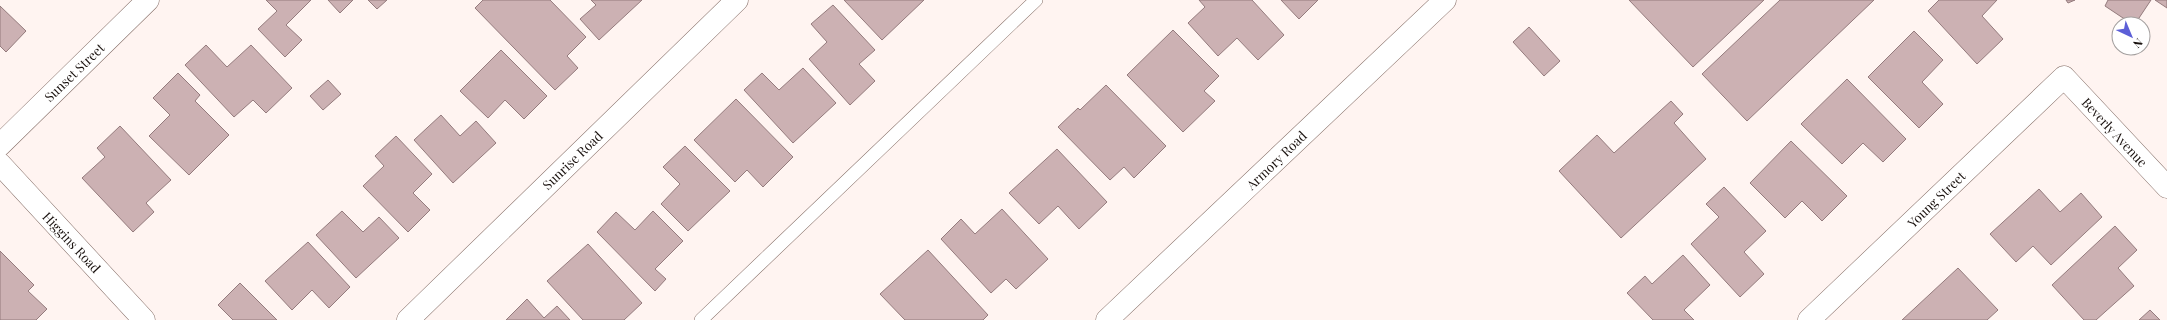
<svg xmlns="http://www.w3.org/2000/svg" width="2167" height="320" viewBox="0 0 2167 320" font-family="'Playfair Display',serif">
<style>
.building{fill:#ccb1b3;stroke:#947b7d}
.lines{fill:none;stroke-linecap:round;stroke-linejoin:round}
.lane-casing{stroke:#836c65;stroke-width:14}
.street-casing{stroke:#836c65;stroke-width:23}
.secondary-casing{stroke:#836c65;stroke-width:23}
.lane{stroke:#fff;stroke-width:13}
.street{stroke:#fff;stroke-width:22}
.secondary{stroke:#fff;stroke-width:22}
.labels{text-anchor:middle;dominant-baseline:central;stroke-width:3.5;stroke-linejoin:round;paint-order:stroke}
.street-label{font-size:13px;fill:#18100d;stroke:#fff}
</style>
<rect width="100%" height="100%" fill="#fff4f1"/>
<path class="building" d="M266,0H311L286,25L302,40L285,57L258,29L277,11Z
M328,0H353L340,13Z
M368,0H387L377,9Z
M483,0H550L586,37L567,56L578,68L555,90L475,8Z
M591,0H642L599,40L580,19L596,5Z
M844,0H924L882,40Z
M1199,0H1252L1284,35L1258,60L1237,38L1218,56L1188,23L1205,7Z
M1281,0H1318L1299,19Z
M1629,0H1764L1693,67Z
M1780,0H1874L1747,121L1702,74Z
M1939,0H1997L1982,16L2003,39L1977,64L1928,11Z
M2066,0H2075L2068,3Z
M2108,0H2151L2135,24H2132L2105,6Z
M2155,0H2167V8Z
M833,5L875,50L859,64L875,81L850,105L809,59L827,42L811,24Z
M0,6L26,31L6,52L0,46Z
M1529,27L1560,61L1544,76L1513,42Z
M1173,30L1219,76L1204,91L1215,101L1183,132L1127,75Z
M1914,31L1943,60L1922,82L1943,104L1919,128L1868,77Z
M206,45L227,67L251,45L292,88L266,113L253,100L234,117L185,65Z
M501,50L547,96L524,119L505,100L488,118L460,91Z
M803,68L836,103L793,143L744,90L762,73L779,90Z
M178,73L200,95L195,101L229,135L189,175L149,136L170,115L153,98Z
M1847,79L1906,139L1883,162L1863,143L1842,164L1801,124Z
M328,80L341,94L323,110L310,96Z
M1106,85L1166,146L1134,178L1124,167L1110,180L1058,127L1078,108L1080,110Z
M736,99L793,157L763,187L747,170L735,182L694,140Z
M1671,101L1683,114L1674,123L1706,159L1621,238L1559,171L1597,135L1614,153Z
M441,115L460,136L476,121L496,143L453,183L414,140Z
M120,126L171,180L146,203L154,212L133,232L82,178L105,157L97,148Z
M396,136L432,174L413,193L430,210L408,232L363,186L384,166L375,156Z
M1791,141L1847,196L1822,221L1802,201L1785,218L1750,183Z
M685,146L730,191L688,231L661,204L680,184L663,167Z
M1057,149L1107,202L1079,229L1058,206L1039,224L1009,193Z
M1724,187L1766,231L1744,252L1764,274L1740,297L1691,244L1719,217L1706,204Z
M2039,189L2060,212L2081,193L2102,217L2051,265L2033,246L2016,262L1990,234Z
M1002,209L1048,259L1016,289L1006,279L991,293L941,239L961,219L975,234Z
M342,211L363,232L379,217L399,238L356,278L316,235Z
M653,211L683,241L655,269L666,279L655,291L597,232L616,212L635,230Z
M2115,226L2137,250L2118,268L2134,286L2096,320H2084L2052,285Z
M308,242L350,287L329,308L312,290L292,310L265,281Z
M588,244L642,303L624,320H583L547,281Z
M928,250L988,315L983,320H905L880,294Z
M0,251L34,285L28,291L47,309L36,320H0Z
M1683,255L1710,285L1684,310L1694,320H1653L1627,293L1645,276L1652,284Z
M1958,268L1998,310L1987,320H1902Z
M240,283L277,320H233L218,305Z
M527,299L544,318L557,306L570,320H506Z
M2150,310L2160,320H2139Z"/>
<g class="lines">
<defs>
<path id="lane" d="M701,320L1036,0"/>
<path id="street" d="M0,145L148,0
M0,164L144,320
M408,320L737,0
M1809,320L2064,77L2167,187"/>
<path id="secondary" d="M1107,320L1445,0"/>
</defs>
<use href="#lane" class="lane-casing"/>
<use href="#street" class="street-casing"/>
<use href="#secondary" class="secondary-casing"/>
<use href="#lane" class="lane"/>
<use href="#street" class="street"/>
<use href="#secondary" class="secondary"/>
</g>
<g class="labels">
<g class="street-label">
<text transform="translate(74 72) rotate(-44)">Sunset Street</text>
<text transform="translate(2115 132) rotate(47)">Beverly Avenue</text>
<text transform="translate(572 160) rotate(-44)">Sunrise Road</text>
<text transform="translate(1276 160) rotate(-44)">Armory Road</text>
<text transform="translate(1936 199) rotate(-44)">Young Street</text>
<text transform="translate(72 242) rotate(47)">Higgins Road</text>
</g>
</g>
<g transform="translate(2131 36) rotate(136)"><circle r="19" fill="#ffffff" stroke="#a39f9e"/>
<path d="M0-3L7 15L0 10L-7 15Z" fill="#5c5fd7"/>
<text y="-6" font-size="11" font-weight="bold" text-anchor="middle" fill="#18100d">N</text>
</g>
</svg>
